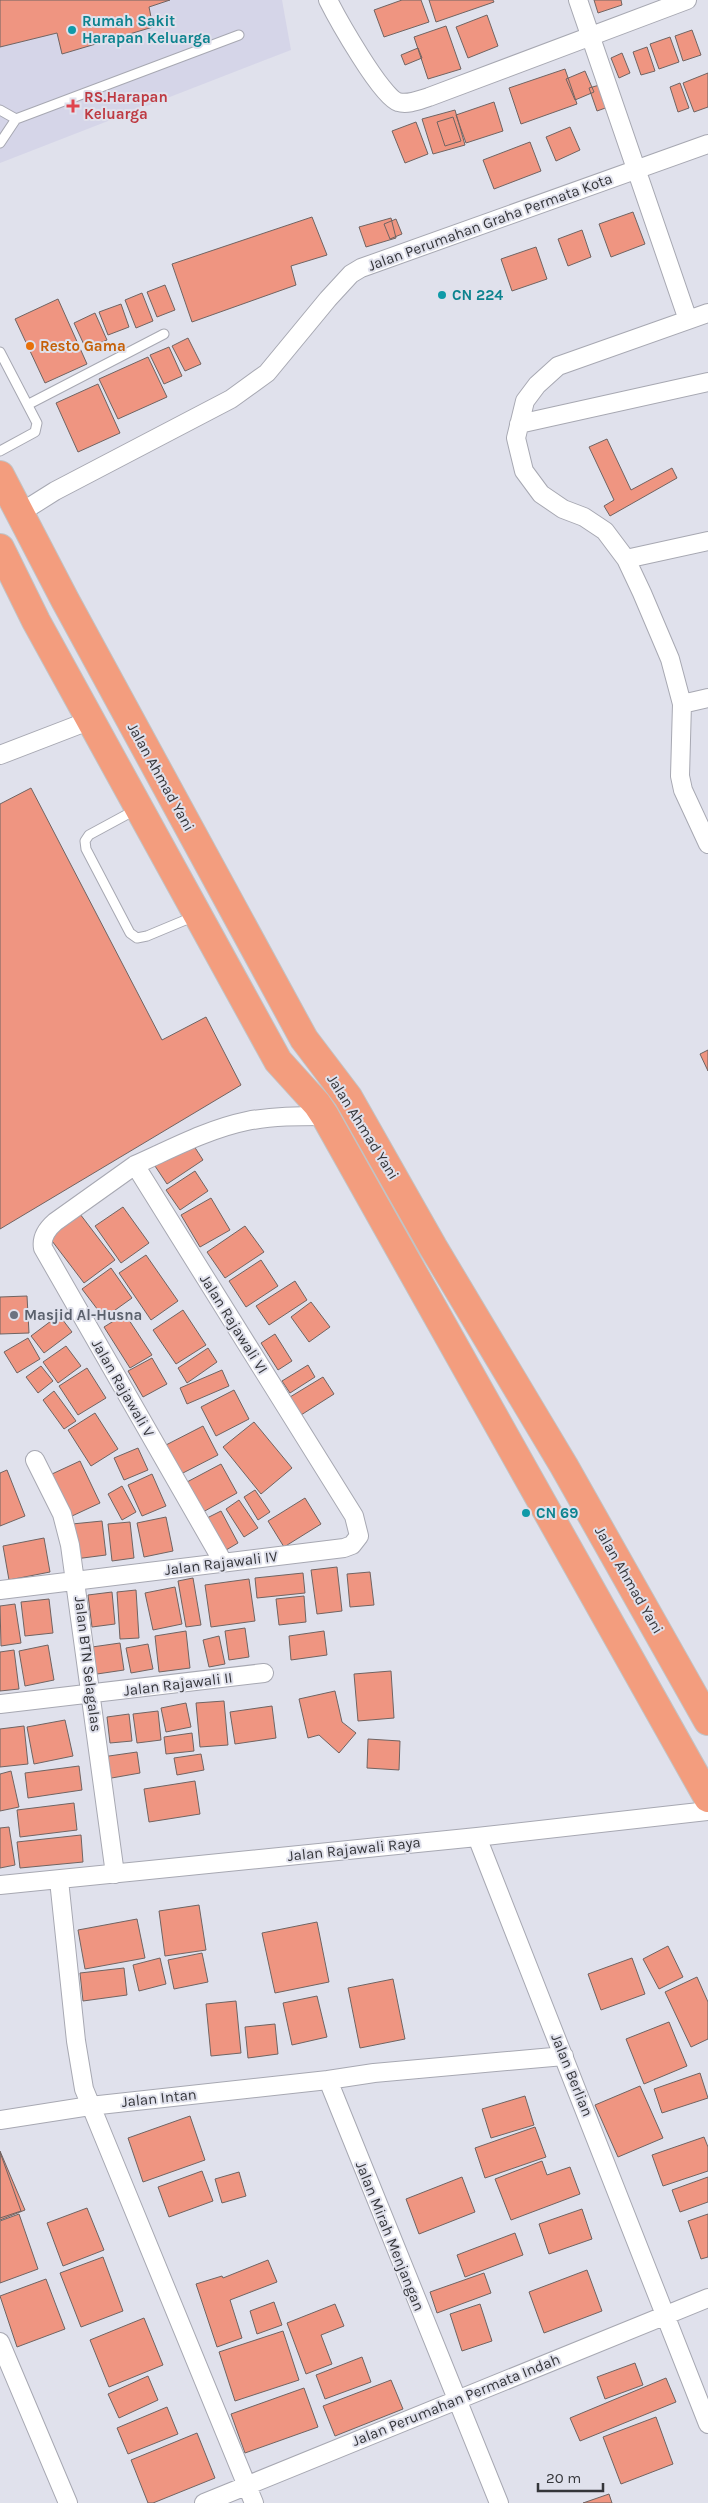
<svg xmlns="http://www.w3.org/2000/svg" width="708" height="2503" viewBox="0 0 708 2503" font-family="Karla,sans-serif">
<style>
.built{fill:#d5d5e8}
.building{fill:#ef9581;stroke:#706462}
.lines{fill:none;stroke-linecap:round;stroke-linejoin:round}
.lane-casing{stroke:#a7a8b2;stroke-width:11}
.street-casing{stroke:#a7a8b2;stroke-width:20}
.highway-casing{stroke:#c2c3c4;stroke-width:30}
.lane{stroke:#fff;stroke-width:9}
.street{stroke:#fff;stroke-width:18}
.highway{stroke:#f39d7e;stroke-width:28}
.culture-dot{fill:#0f9aa8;stroke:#e0e1ec;stroke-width:2}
.health-dot{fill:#e0444e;stroke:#e0e1ec;stroke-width:2}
.food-dot{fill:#e8710a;stroke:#e0e1ec;stroke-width:2}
.worship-dot{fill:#6b7280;stroke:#e0e1ec;stroke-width:2}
.labels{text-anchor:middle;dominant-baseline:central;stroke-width:4;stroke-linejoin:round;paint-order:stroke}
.culture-label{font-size:15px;font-weight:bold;fill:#0d838f;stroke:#e0e1ec;text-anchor:start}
.health-label{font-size:15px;font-weight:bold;fill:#be3a42;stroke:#e0e1ec;text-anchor:start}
.street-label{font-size:15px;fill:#35363a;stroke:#e0e1ec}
.food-label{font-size:15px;font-weight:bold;fill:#c56008;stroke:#e0e1ec;text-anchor:start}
.worship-label{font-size:15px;font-weight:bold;fill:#5b616d;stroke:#e0e1ec;text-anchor:start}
</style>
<rect width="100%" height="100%" fill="#e0e1ec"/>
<path class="built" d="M0,0H282L291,50L0,163Z"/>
<path class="building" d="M0,0H170L149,7L153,27L62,54L57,33L0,47Z
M402,0H421L429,22L384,37L374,10Z
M429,0H493L494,2L436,22Z
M594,0H621L622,5L598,13Z
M487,15L498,46L468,58L456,27Z
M446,26L461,69L428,79L414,37Z
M692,30L701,55L683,61L675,36Z
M670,37L679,62L659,69L650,44Z
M647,47L655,71L641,75L633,52Z
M418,48L422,58L405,65L401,55Z
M622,53L630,73L619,78L611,58Z
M565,69L577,104L521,124L509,88Z
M585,71L594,92L575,100L566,79Z
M708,73V107L694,112L683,83Z
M680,83L689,108L678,112L670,87Z
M603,84L611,106L597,111L589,88Z
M494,102L503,131L466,143L456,115Z
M455,110L465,145L433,154L422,119Z
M453,117L461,141L445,146L437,122Z
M416,122L428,154L405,163L392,131Z
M570,127L580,150L556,161L546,137Z
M530,142L541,171L494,189L483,160Z
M633,212L645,244L611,257L599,224Z
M312,217L327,255L291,266L296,285L192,322L172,264Z
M391,218L396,238L366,247L359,227Z
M396,219L402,234L390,239L384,224Z
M582,230L591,257L568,266L558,239Z
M536,247L547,279L512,291L501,259Z
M165,285L175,310L157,317L147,292Z
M142,293L153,321L136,328L125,300Z
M58,299L87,364L45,383L15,319Z
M121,304L129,327L108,335L99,312Z
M95,313L107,340L86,349L74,323Z
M188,338L201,364L185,371L172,346Z
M169,347L182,376L164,384L150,355Z
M148,357L167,397L118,419L99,379Z
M98,384L120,433L78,452L56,403Z
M607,439L631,490L672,468L677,478L610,516L604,506L614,500L589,447Z
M31,788L162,1040L206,1017L241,1085L0,1229V804Z
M708,1050V1071L700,1054Z
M192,1143L203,1160L167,1184L155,1166Z
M195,1171L208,1191L180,1210L166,1190Z
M211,1198L230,1230L200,1247L181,1215Z
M123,1207L149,1243L121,1263L95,1226Z
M80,1214L115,1260L84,1283L49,1237Z
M245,1226L264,1252L225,1278L207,1252Z
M146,1255L178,1301L151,1320L119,1273Z
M261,1260L278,1286L246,1307L229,1281Z
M111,1268L132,1298L104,1318L82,1289Z
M295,1281L307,1300L269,1325L256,1306Z
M27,1296L29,1333L0,1334V1297Z
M311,1302L330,1327L309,1342L291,1317Z
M183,1310L206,1345L176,1364L153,1330Z
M125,1314L152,1355L130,1368L104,1327Z
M59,1315L72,1332L44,1353L31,1336Z
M275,1334L292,1361L278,1370L261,1343Z
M28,1338L40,1359L17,1373L4,1352Z
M66,1346L81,1366L58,1383L43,1362Z
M208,1348L217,1362L187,1383L178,1368Z
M152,1358L167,1384L143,1397L128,1371Z
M308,1365L315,1377L290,1393L282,1381Z
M41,1366L53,1381L38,1393L26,1377Z
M87,1368L106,1398L78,1415L59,1386Z
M222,1370L229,1386L187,1404L180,1388Z
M323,1377L334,1394L301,1415L290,1397Z
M234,1390L249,1419L216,1436L201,1407Z
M54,1391L76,1421L64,1429L43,1400Z
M95,1413L118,1449L91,1466L68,1430Z
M254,1422L292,1468L261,1494L223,1447Z
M203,1426L218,1455L179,1475L164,1446Z
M138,1448L148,1470L124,1480L114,1458Z
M80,1461L100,1503L72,1516L52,1474Z
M221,1464L237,1493L203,1512L187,1482Z
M7,1470L25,1516L0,1526V1473Z
M152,1474L166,1506L142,1516L128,1485Z
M122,1486L136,1512L122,1520L108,1494Z
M255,1490L270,1512L258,1520L244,1497Z
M305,1498L321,1524L284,1547L268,1521Z
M239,1500L258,1528L244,1537L226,1509Z
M221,1511L238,1543L221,1553L203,1520Z
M166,1517L173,1551L144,1557L137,1523Z
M102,1521L106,1555L75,1559L72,1524Z
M130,1522L134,1558L112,1561L108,1524Z
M44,1538L50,1572L9,1580L3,1546Z
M337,1567L342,1611L317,1614L311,1570Z
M370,1572L374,1605L350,1607L347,1574Z
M303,1573L305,1593L257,1598L255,1578Z
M193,1578L201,1625L186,1627L178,1581Z
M249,1579L255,1621L211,1627L205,1585Z
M175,1587L182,1624L153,1630L145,1593Z
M136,1590L139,1638L120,1639L117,1592Z
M112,1592L115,1624L92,1627L88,1595Z
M304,1596L306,1622L279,1625L276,1599Z
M49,1599L53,1633L25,1636L21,1602Z
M15,1604L21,1643L1,1646L0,1606Z
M245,1628L249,1657L229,1660L225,1631Z
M186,1631L190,1668L159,1672L155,1636Z
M324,1631L327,1655L291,1660L289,1636Z
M219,1636L225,1664L209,1667L203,1640Z
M120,1643L124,1670L97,1674L92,1647Z
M148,1644L153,1669L131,1673L126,1648Z
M48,1645L54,1680L25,1686L19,1651Z
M14,1650L19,1689L0,1691V1652Z
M391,1671L394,1718L358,1721L354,1674Z
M335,1691L342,1722L356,1733L339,1753L319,1735L308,1738L299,1699Z
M224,1701L228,1745L200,1747L196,1703Z
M186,1703L191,1727L166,1732L161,1708Z
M272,1706L276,1738L235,1744L230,1712Z
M158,1711L161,1740L137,1743L133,1714Z
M129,1714L132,1741L110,1743L107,1717Z
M65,1720L73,1756L34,1764L27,1727Z
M24,1726L28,1764L0,1767V1729Z
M192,1733L194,1751L166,1754L164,1737Z
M368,1739L400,1741L399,1770L367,1768Z
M137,1752L140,1773L106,1779L102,1757Z
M201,1754L204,1770L177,1775L174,1758Z
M79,1766L82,1790L28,1798L25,1773Z
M11,1771L19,1807L0,1811V1774Z
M195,1781L200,1814L149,1822L144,1789Z
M74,1803L77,1830L20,1837L17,1810Z
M9,1827L15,1865L0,1868V1828Z
M81,1835L83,1862L20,1868L17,1842Z
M199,1905L206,1950L165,1956L159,1911Z
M137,1919L145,1958L85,1969L78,1930Z
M317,1922L329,1982L275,1993L262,1933Z
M668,1946L683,1977L659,1989L643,1959Z
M202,1953L208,1982L174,1989L168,1960Z
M160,1958L166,1984L139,1991L133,1965Z
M632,1958L645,1994L601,2010L588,1974Z
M124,1968L127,1995L83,2001L80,1973Z
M697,1977L708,2002V2039L691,2047L665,1992Z
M393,1979L405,2039L360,2048L348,1988Z
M317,1996L327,2037L292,2045L283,2003Z
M236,2001L241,2053L211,2056L206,2004Z
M669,2022L687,2066L644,2084L626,2039Z
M275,2024L278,2054L248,2058L245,2027Z
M700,2073L708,2098L662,2113L654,2089Z
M640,2086L663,2138L618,2157L595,2105Z
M525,2096L534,2125L491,2138L482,2109Z
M190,2116L205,2160L143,2182L128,2138Z
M535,2127L546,2157L485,2178L475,2148Z
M704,2137L708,2147V2171L663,2186L652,2155Z
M0,2151L25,2210L0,2220Z
M0,2152L21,2211L0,2218Z
M542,2161L547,2175L570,2167L580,2194L511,2220L495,2179Z
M202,2171L213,2201L169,2217L158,2187Z
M239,2172L246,2196L222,2203L215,2179Z
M462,2177L475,2212L419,2234L406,2199Z
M708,2177V2202L680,2212L672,2190Z
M87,2208L104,2250L63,2266L47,2223Z
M582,2209L592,2239L549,2254L539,2224Z
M19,2214L38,2269L0,2283V2221Z
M708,2214V2257L701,2259L688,2221Z
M515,2233L523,2255L465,2277L457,2255Z
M103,2257L123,2311L81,2327L60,2273Z
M268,2260L277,2282L230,2300L242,2338L217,2347L196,2284L222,2276L223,2278Z
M587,2270L602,2311L544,2333L529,2292Z
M484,2273L491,2293L437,2313L430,2292Z
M46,2279L65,2329L17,2347L0,2296Z
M274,2302L282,2325L257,2334L250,2311Z
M335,2304L344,2326L321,2335L332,2364L306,2374L287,2323Z
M480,2304L492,2341L462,2351L450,2314Z
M144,2318L163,2365L109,2387L90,2340Z
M283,2331L299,2380L235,2401L219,2352Z
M362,2357L371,2382L325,2399L316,2375Z
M635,2363L643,2385L605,2399L597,2377Z
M148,2376L158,2400L119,2418L108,2394Z
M666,2378L676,2402L580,2441L570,2418Z
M391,2380L403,2409L335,2436L323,2406Z
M304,2388L318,2427L245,2453L231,2414Z
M167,2407L178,2434L128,2454L117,2428Z
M656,2417L673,2464L621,2484L603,2437Z
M197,2433L215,2478L153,2503H148L131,2460Z
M609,2494L612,2503H583Z"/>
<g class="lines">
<defs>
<path id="lane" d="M0,110L16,119
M0,143L16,119L239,35
M0,352L37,423L35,432L0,451
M29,404L164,334
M137,809L89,835L85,841L86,849L130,933L137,938L147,936L195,916"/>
<path id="street" d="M328,0C337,18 382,98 398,102C408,105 419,100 429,97L687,0
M578,0L688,320
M708,313L558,366L537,385L525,401L516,438L524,471L541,494L563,509L584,517L605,531L626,559L642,593L670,659L682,704L680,776L683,790L708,844
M519,424L708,382
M20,513L55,491L231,399L267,373L328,299L351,274L361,268L708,144
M626,559L708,541
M682,704L708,698
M0,755L91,720
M135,1165C171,1149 208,1129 247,1121C273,1116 299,1116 325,1116
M35,1460L62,1514L70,1545L115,1874
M0,1590L344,1548L352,1545L359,1536L354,1516L135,1165L55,1222C47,1229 41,1237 43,1248L223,1562
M0,1704L264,1673
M477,1837L708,2424
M59,1880L76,2041L84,2089L254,2503
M0,1885L477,1837L708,1811
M328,2080L374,2073L564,2056
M0,2120L90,2106L328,2080L499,2503
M0,2342L68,2503
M204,2503L708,2298"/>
<path id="highway" d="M0,475L65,600L304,1039L348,1097L433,1247L564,1466L708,1721
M0,548L36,621L278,1061L317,1104L325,1116L708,1798"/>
</defs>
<use href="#lane" class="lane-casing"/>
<use href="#street" class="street-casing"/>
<use href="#highway" class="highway-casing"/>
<use href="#lane" class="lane"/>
<use href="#street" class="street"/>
<use href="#highway" class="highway"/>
</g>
<g class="culture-dot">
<circle cx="72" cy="30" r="5"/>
<circle cx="442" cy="295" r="5"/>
<circle cx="526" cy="1513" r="5"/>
</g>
<path class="health-dot" d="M70.5 98.5h5v5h5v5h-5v5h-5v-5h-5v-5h5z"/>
<circle class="food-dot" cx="30" cy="346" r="5"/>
<circle class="worship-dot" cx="14" cy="1315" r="5"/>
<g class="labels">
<g class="culture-label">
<text x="82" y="21">Rumah Sakit<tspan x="82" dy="17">Harapan Keluarga</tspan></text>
<text x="452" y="295">CN 224</text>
<text x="536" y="1513">CN 69</text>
</g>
<g class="health-label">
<text x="84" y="97">RS.Harapan<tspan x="84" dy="17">Keluarga</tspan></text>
</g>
<g class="street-label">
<text transform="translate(490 222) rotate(-20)">Jalan Perumahan Graha Permata Kota</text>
<text transform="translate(161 777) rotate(61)">Jalan Ahmad Yani</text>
<text transform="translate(363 1127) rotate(58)">Jalan Ahmad Yani</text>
<text transform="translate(234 1324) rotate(58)">Jalan Rajawali VI</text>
<text transform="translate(123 1388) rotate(60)">Jalan Rajawali V</text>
<text transform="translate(221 1563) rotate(-7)">Jalan Rajawali IV</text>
<text transform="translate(629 1580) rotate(60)">Jalan Ahmad Yani</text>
<text transform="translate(88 1664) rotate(83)">Jalan BTN Selagalas</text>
<text transform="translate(178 1684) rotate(-7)">Jalan Rajawali II</text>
<text transform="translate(354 1849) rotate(-6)">Jalan Rajawali Raya</text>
<text transform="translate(572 2075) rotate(68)">Jalan Berlian</text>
<text transform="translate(159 2098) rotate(-6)">Jalan Intan</text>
<text transform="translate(390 2236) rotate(68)">Jalan Mirah Menjangan</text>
<text transform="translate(456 2400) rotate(-22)">Jalan Perumahan Permata Indah</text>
</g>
<g class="food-label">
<text x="40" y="346">Resto Gama</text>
</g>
<g class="worship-label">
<text x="24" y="1315">Masjid Al-Husna</text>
</g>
</g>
<path d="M538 2483v8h65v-8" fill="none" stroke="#35363a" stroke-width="2.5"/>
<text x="546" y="2483" font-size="15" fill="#35363a" stroke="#e0e1ec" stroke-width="4" paint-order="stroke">20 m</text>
</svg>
